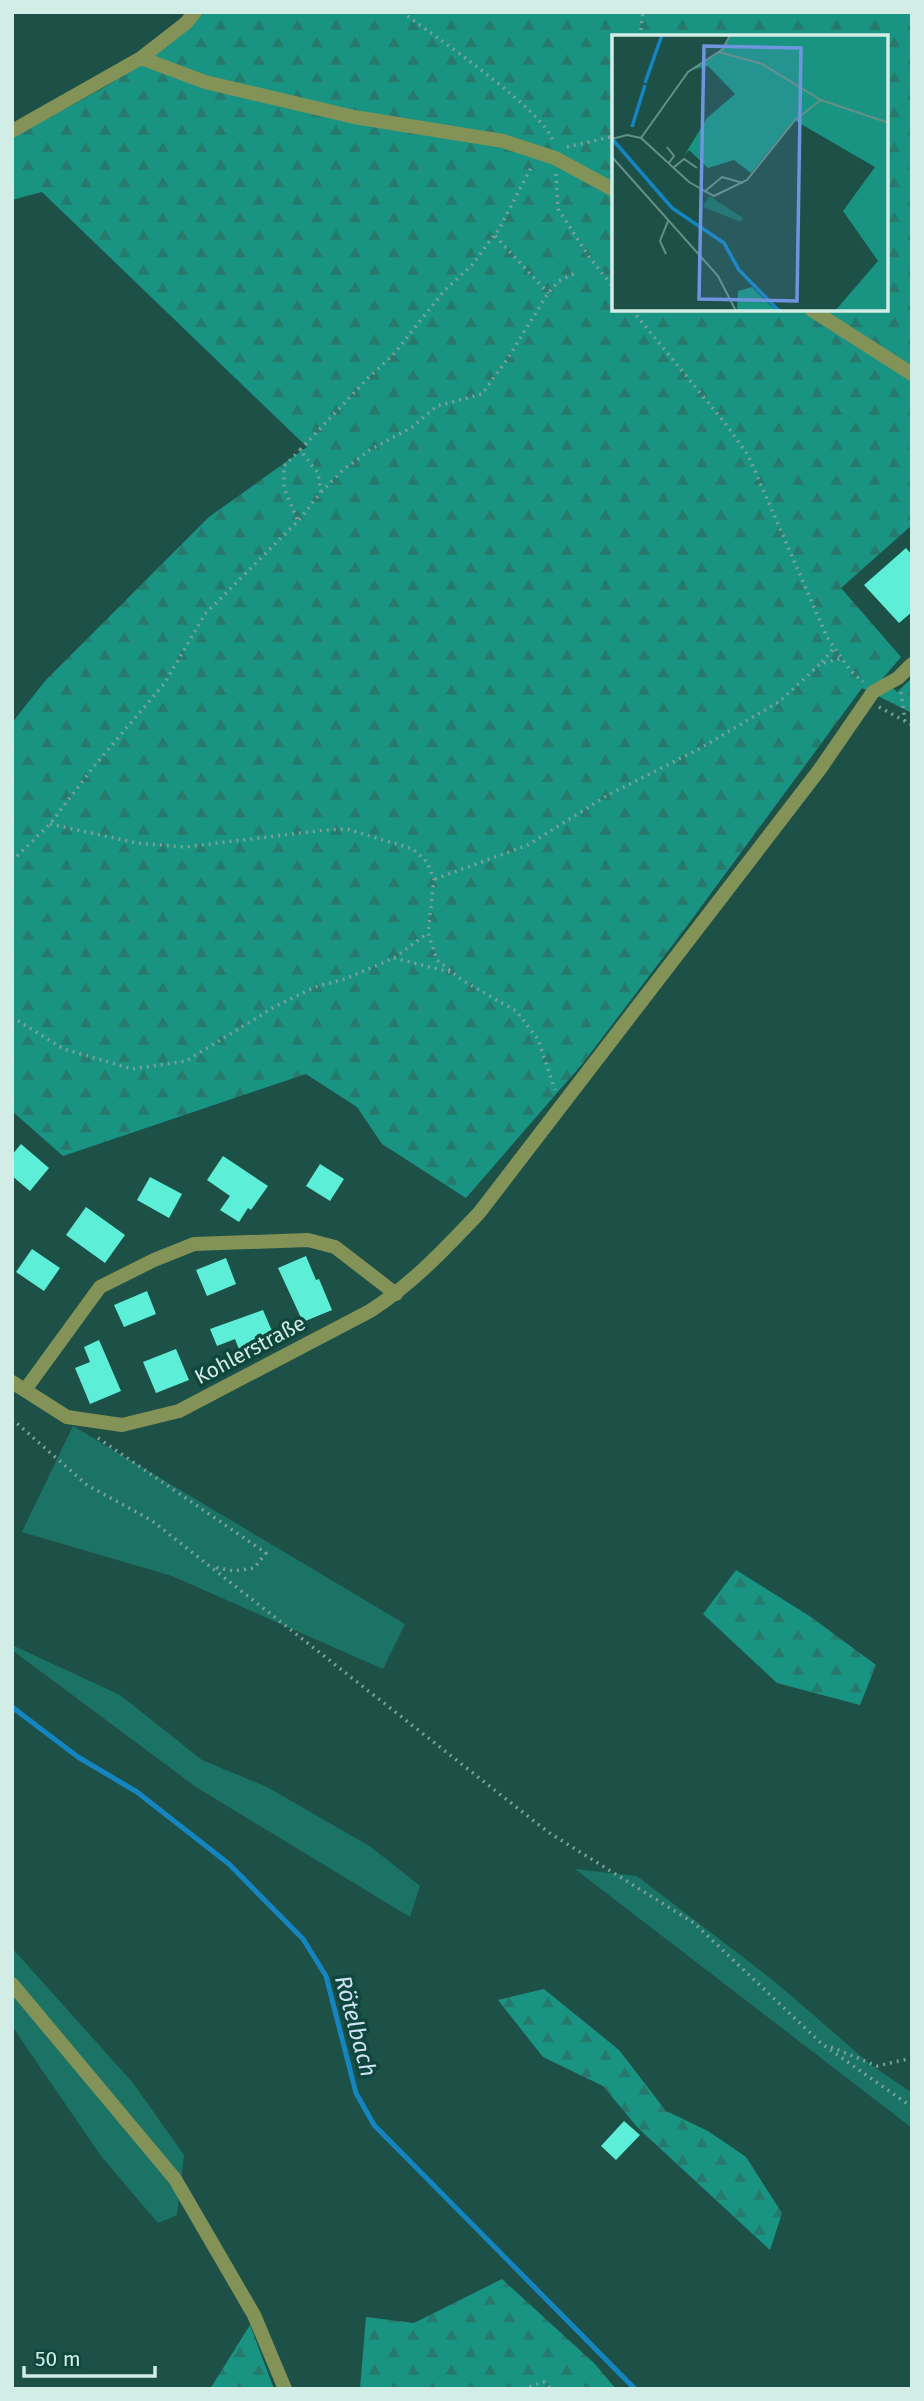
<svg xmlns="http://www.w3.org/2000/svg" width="924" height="2401" viewBox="0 0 924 2401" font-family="'Fira Sans',sans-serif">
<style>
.grass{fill:#1b7366}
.forest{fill:url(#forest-firs);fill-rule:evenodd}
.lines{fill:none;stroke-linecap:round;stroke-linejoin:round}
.stream{stroke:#1585c1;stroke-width:5}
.building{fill:#5ceed6}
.path{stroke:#79a099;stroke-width:3.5;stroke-dasharray:2 5;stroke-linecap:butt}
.street{stroke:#839256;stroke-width:14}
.labels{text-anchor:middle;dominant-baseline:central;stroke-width:7;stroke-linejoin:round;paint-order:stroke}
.street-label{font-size:21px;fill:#d2ece6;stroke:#0f463d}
.water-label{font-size:23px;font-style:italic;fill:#cee3f4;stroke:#0f463d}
.inset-river{fill:none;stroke:#1585c1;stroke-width:3.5}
.inset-road{fill:none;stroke:#658f87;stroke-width:2}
.view{fill:#6e95de;fill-opacity:0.15;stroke:#6e95de;stroke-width:3.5}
.inset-edge{fill:none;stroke:#d2ece6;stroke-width:3.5}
</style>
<defs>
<pattern id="forest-firs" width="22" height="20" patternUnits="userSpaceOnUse" patternTransform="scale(1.75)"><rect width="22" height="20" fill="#199483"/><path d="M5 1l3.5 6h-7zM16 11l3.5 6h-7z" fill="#26796d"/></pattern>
</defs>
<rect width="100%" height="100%" fill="#1d5148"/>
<path class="grass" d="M73,1426L405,1624L383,1669L172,1576L22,1532Z
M12,1645L120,1695L202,1760L267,1787L371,1847L420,1886L410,1917L196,1787L12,1650Z
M575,1869L637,1876L774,1981L870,2064L912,2093V2128Z
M12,1948L133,2083L184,2155L177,2215L158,2223L101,2156L12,2026Z"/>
<path class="forest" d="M201,12H912V525L841,588L901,657L883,678L897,692L912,678V713L862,688L681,934L583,1063L466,1198L382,1144L357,1107L306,1074L63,1156L12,1111V723L45,681L209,517L307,447L42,192L12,200V137C71,105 160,64 201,12ZM614,37H887V310H614Z
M736,1570L811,1617L876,1665L860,1705L777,1683L703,1614Z
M544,1989L619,2050L666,2111L708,2131L746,2157L782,2213L770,2250L638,2128L603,2086L543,2057L498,2000Z
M502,2279L595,2364L616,2389H360L366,2317L414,2323Z
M250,2325L274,2389H210Z"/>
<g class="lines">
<path class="stream" d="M12,1707L78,1757L137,1792L229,1864L303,1939L326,1976L356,2093L374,2125L635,2389"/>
</g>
<path class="building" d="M906,548L912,555V612L899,623L864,585Z
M21,1144L49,1168L30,1191L12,1176V1155Z
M223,1156L268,1186L251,1210L248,1208L239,1222L220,1210L230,1196L207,1180Z
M320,1164L344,1179L330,1201L306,1186Z
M150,1177L182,1194L169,1218L137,1200Z
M86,1207L125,1235L105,1263L66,1235Z
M32,1249L60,1268L44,1291L16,1272Z
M306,1256L316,1280L319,1279L332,1310L303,1322L278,1268Z
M226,1258L236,1284L207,1296L196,1270Z
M147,1291L156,1314L124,1327L114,1305Z
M263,1310L275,1338L240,1352L235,1339L217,1346L210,1329Z
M99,1340L121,1391L90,1404L75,1368L90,1362L84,1347Z
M176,1349L189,1380L156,1393L143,1362Z
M624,2121L640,2135L616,2160L601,2146Z"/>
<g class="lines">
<path class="path" d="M402,12C430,33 547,112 553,142
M640,37L643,12
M567,147L614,136
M556,174L558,209L590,258L614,288
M495,236L548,293
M632,310L725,423L748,455L827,637L850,670L863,682
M321,492L343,470L370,450L412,427L437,406L482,394L508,358L548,293L559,281L575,273
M297,519L284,488V466L300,450
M822,662L834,648
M901,692L905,721
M879,707L912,725
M50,824L137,843L185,847L325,830L347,829L413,849L427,862L434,879L428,933L437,960L462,980L516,1011L538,1039L555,1090
M12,861L50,824L95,765L164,684L205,614L298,521L321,492L318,473L300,450L367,379L393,355L444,291L472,265L499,229L532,166
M435,879L528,845L608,795L699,749L780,701L820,664L842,658
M394,958L450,972
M12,1017L64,1049L132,1069L186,1061L276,1006L315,987L345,979L394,958L428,933
M12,1419L87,1485L151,1520L548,1832L694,1923L822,2044L912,2107
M98,1438L266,1553L254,1568L234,1571L213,1567
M831,2047L877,2066L912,2058
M523,2389L544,2382L551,2389"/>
<path class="street" d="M141,58L205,82L354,117L503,141L555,158L614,190
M12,131L141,58L186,23L195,12
M812,310L912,374
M12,1382L67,1417L122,1425L179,1411L370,1311C412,1284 445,1249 479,1213L820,769L873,692L898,678L912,664
M25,1390L100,1287L154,1260L194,1244L308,1240L335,1247L396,1294
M12,1984L175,2179L254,2315L285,2389"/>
</g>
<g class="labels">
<g class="street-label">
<text transform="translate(250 1350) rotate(-28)">Kohlerstraße</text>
</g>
<g class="water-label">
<text transform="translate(356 2026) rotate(75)">Rötelbach</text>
</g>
</g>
<g transform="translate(612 35)">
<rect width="276" height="276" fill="#1d5148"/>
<path d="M97,161L131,183L129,187L91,172Z" fill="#1b7366"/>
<path d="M118,0H276V276H223L266,226L231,176L263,132L182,85L139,138L122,125L96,133L77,115L72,121L95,83L123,59L96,31L79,35L105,19ZM140,252L159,271L175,276H125L126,256Z" fill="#199483"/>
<path class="inset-river" d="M33,48L50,0M20,92L33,50M1,105L60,173L112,208L127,235L167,276"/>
<path class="inset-road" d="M107,17L150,29L209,65L277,88M29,103L76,37L111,14L118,0M0,104L15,100L29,103L77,147L102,161L135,145L183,85L209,65M55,112L62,121L56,129M0,122L106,241L124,276M61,133L72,124L85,133M92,157L110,142L131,148M54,219L48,206L56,186"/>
<path class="view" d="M92,11L189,13L185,266L87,264Z"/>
<rect width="276" height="276" class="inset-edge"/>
</g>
<rect width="924" height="2401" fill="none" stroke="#d2ece6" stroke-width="28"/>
<path d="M24 2366v10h131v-10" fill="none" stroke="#d2ece6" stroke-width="3.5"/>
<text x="35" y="2366" font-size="21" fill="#d2ece6" stroke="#0f463d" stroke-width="5" paint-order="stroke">50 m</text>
</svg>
